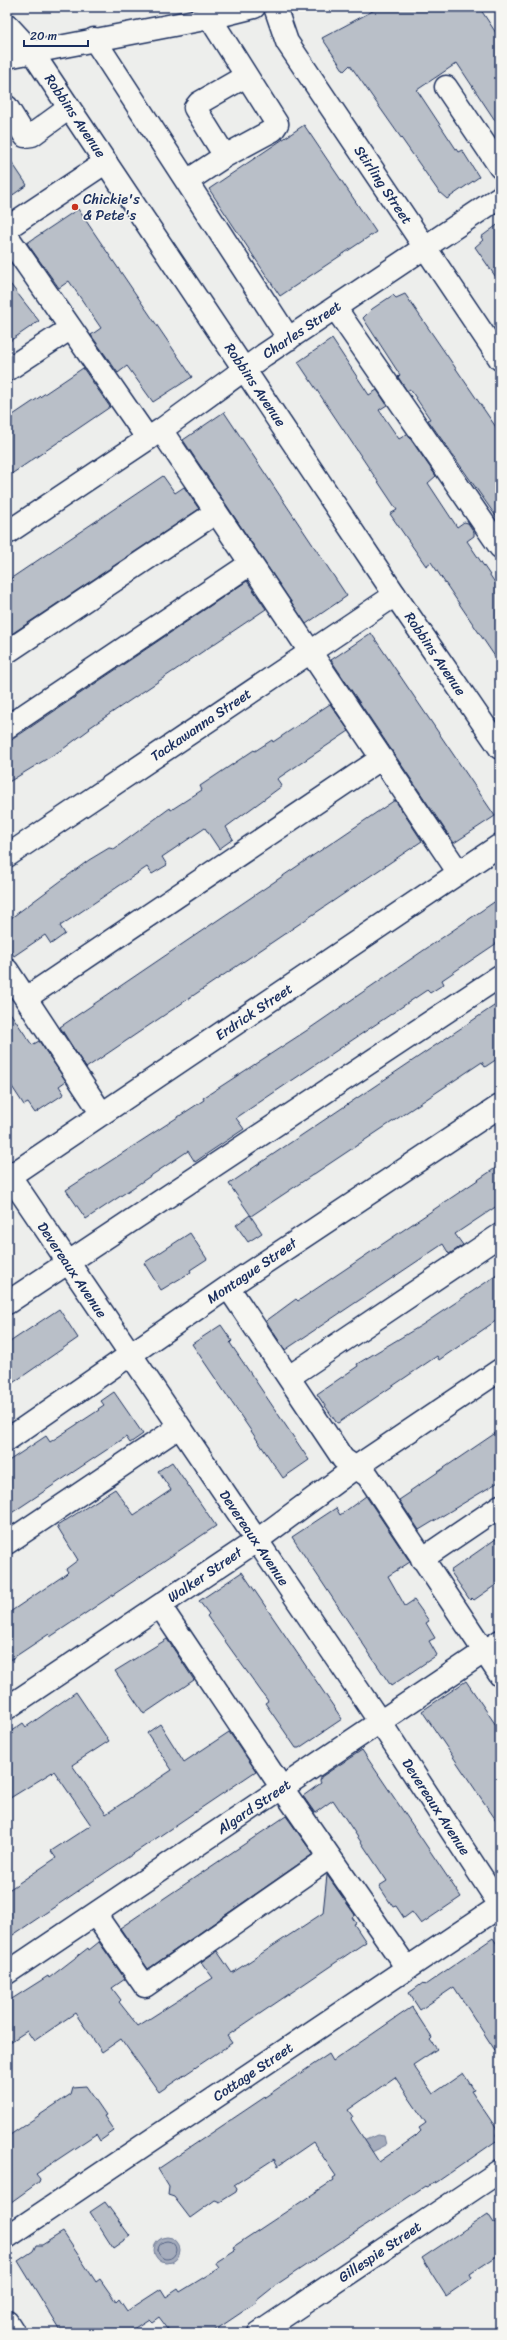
<svg xmlns="http://www.w3.org/2000/svg" width="507" height="2340" viewBox="0 0 507 2340" font-family="Sriracha,sans-serif">
<style>
.water{fill:#a5acbc;stroke:#6e7a96}
.lines{fill:none;stroke-linecap:round;stroke-linejoin:round}
.shore{stroke:#526184;stroke-width:1}
.building{fill:#b9bfc8;stroke:#1b2f5e;fill-rule:evenodd}
.minor-casing{stroke:#1b2f5e;stroke-width:25}
.major-casing{stroke:#1b2f5e;stroke-width:25}
.highway-casing{stroke:#1b2f5e;stroke-width:25}
.minor{stroke:#f6f6f2;stroke-width:22}
.major{stroke:#f6f6f2;stroke-width:22}
.highway{stroke:#f6f6f2;stroke-width:22}
.poi-dot{fill:#c8321e;stroke:#f6f6f2;stroke-width:1.5}
.labels{text-anchor:middle;dominant-baseline:central;stroke-width:3;stroke-linejoin:round;paint-order:stroke}
.street-label{font-size:14px;fill:#1b2f5e;stroke:#f6f6f2}
.poi-label{font-size:14px;fill:#1b2f5e;stroke:#f6f6f2;text-anchor:start}
</style>
<rect width="100%" height="100%" fill="#edeeec"/>
<filter id="ink" filterUnits="userSpaceOnUse"><feTurbulence type="fractalNoise" baseFrequency=".025" numOctaves="2"/><feDisplacementMap in="SourceGraphic" scale="8" xChannelSelector="R" yChannelSelector="G"/><feConvolveMatrix kernelMatrix="1 2 1 2 8 2 1 2 1" color-interpolation-filters="sRGB"/></filter>
<g filter="url(#ink)">
<path class="water" d="M377,2135L384,2136L386,2145L366,2155L361,2142Z
M154 2250a13 13 0 1 1 26 0a13 13 0 1 1-26 0Z"/>
<g class="lines">
<path class="shore" d="M158 2250a9 9 0 1 1 18 0a9 9 0 1 1-18 0Z"/>
</g>
<path class="building" d="M380,7H479L500,39V128L457,63L417,90L458,152L462,150L479,177L447,199L439,192L350,65L344,71L322,38Z
M304,125L376,232L280,296L209,189Z
M7,155L27,185L7,199Z
M78,209L192,377L153,402L127,366L118,373L91,335L101,328L69,281L59,288L27,243Z
M500,223V283L475,247L483,240L481,237Z
M7,280L39,321L7,343Z
M405,294L500,433V522L428,420L430,419L410,389L407,391L398,377L400,375L363,318L372,309L393,295L396,298Z
M332,339L369,395L377,390L387,405L379,410L399,439L407,434L436,476L428,483L457,527L464,522L468,523L474,532V536L467,541L500,590V664L431,562L426,566L390,514L397,510L298,362Z
M83,368L110,407L7,477V419Z
M224,412L347,596L306,624L183,440Z
M163,476L175,493L184,487L199,509L7,637V581Z
M247,581L266,609L89,728L90,729L63,749L7,783V743Z
M371,633L495,816L454,843L331,660Z
M330,704L349,731L277,779L282,786L226,827L233,839L219,849L205,828L162,857L167,865L152,874L147,867L60,926L65,934L51,944L45,935L14,956L7,946V921L89,860L109,848L114,849L170,808L171,810L202,790L200,786L254,750L255,751L272,740L273,742Z
M395,800L422,841L86,1068L60,1027Z
M500,898V941L442,980L444,984L430,993L427,990L236,1118L244,1129L208,1153L195,1162L188,1151L86,1219L66,1190L204,1100L203,1098L306,1031Z
M500,1002V1057L485,1067L482,1062L251,1216L229,1184Z
M7,1008L32,1045L39,1041L66,1081L59,1086L64,1094L35,1113L28,1103L24,1105L7,1079Z
M500,1165V1204L455,1234L463,1245L449,1254L443,1244L285,1350L266,1321L296,1299L298,1301Z
M250,1215L262,1233L248,1242L236,1225Z
M190,1233L207,1259L190,1270L191,1272L161,1290L144,1263Z
M500,1273V1318L439,1360L437,1356L338,1423L336,1422L317,1394L358,1366L357,1364L422,1325Z
M59,1309L78,1338L7,1387V1344Z
M221,1325L232,1341L230,1343L309,1460L283,1478L192,1344Z
M114,1392L143,1434L130,1443L126,1437L7,1516V1462L46,1436L50,1442L99,1410L98,1409L104,1405L101,1401Z
M500,1430V1481L419,1530L399,1500L411,1492L410,1491Z
M172,1462L216,1526L74,1621L50,1637L49,1634L7,1662V1614L66,1574L68,1572L66,1569L78,1560L57,1526L115,1489L134,1515L171,1490L158,1471Z
M366,1496L410,1562L388,1576L405,1606L414,1600L429,1621L426,1623L435,1638L429,1641L437,1655L391,1686L292,1537L336,1508L340,1515Z
M500,1536V1582L474,1600L472,1598L470,1600L450,1571Z
M242,1572L342,1719L299,1748H296L265,1703L268,1701L207,1616L209,1614L199,1601Z
M167,1639L194,1680L144,1714L115,1671Z
M466,1681L500,1731V1826L422,1711Z
M76,1692L109,1741L72,1765L106,1814L172,1770L147,1733L160,1724L184,1762L229,1732L256,1771L7,1939V1891L56,1858L51,1851L91,1825L54,1771L7,1800V1734L23,1723L26,1727Z
M362,1750L461,1897L421,1924L412,1912L404,1918L396,1906L393,1907L379,1886L387,1881L333,1800L315,1813L303,1796L321,1783L320,1781L321,1777Z
M286,1816L313,1854L148,1969L120,1928Z
M327,1875L355,1915L352,1917L356,1923L354,1924L366,1942L227,2036L232,2043L159,2092L121,2039L102,2052L75,2013L34,2041L27,2031L7,2044V2002L48,1976L49,1978L88,1948L89,1950L99,1942L125,1979L112,1988L121,2000L119,2002L138,2026L213,1978L201,1962L217,1951L232,1973L323,1913Z
M493,1938L500,1949V2058L454,1987L420,2010L409,1993L423,1983L425,1985Z
M412,2007L432,2038L430,2040L437,2049L413,2065L433,2094L463,2073L474,2090L471,2091L498,2131L496,2135L499,2139L437,2182L426,2187L425,2186L276,2285L256,2301L257,2302L211,2333H171L159,2317L152,2322L149,2319L127,2333H62L18,2261L33,2251L36,2245H42L63,2232L96,2282L100,2279L116,2302L119,2299L127,2311L161,2289L166,2297L178,2289L180,2292L219,2268L215,2263L235,2250L233,2247L334,2180L333,2178L336,2176L313,2142L278,2166L274,2159L234,2185L237,2189L236,2192L220,2202L215,2200L190,2218L174,2197L168,2195L169,2187L158,2169L329,2054L333,2061ZM395,2077L426,2123L419,2128L421,2131L416,2136L379,2162L351,2119L353,2117L348,2110Z
M86,2086L106,2115L104,2116L114,2131L100,2141L96,2134L36,2174L40,2179L39,2182L7,2205V2137L71,2094L73,2087Z
M105,2202L130,2236L113,2248L90,2212Z
M488,2214L494,2223L500,2219V2254L470,2274L472,2278L446,2296L422,2258Z"/>
<g class="lines">
<defs>
<path id="minor" d="M275,7L287,42L500,359
M94,39L289,339
M446,87L500,167
M7,107L25,136L32,135L69,108
M225,156L195,108L199,103L246,76
M187,181L225,156L273,130L277,124L210,18
M7,228L106,162
M7,236L148,439
M336,309L500,547
M7,370L71,328
M161,430L459,873
M7,533L161,430L264,355L500,197
M7,652L215,513
M7,727L250,564
M7,856L395,595
M7,970L102,1114
M26,998L382,758
M7,1172L380,1722L500,1905
M7,1178L500,845
M228,1287L343,1459L368,1476L500,1675
M7,1303L500,976
M289,1377L500,1235
M7,1440L228,1287L500,1106
M7,1543L179,1427
M422,1559L500,1506
M160,1606L282,1788L407,1968
M7,1708L256,1541L356,1467L500,1370
M95,1914L145,1986L330,1857
M7,1973L500,1641
M7,2237L500,1906
M7,2322L14,2333
M259,2333L500,2171"/>
<path id="major" d="M7,57L210,18L254,7"/>
<path id="highway" d="M7,25L32,52L395,595L500,748"/>
</defs>
<use href="#minor" class="minor-casing"/>
<use href="#major" class="major-casing"/>
<use href="#highway" class="highway-casing"/>
<use href="#minor" class="minor"/>
<use href="#major" class="major"/>
<use href="#highway" class="highway"/>
</g>
</g>
<circle class="poi-dot" cx="75" cy="207" r="4"/>
<g class="labels">
<g class="street-label">
<text transform="translate(75 116) rotate(56)">Robbins Avenue</text>
<text transform="translate(383 185) rotate(56)">Stirling Street</text>
<text transform="translate(302 330) rotate(-34)">Charles Street</text>
<text transform="translate(255 385) rotate(56)">Robbins Avenue</text>
<text transform="translate(435 654) rotate(56)">Robbins Avenue</text>
<text transform="translate(201 725) rotate(-34)">Tackawanna Street</text>
<text transform="translate(254 1012) rotate(-34)">Erdrick Street</text>
<text transform="translate(72 1270) rotate(56)">Devereaux Avenue</text>
<text transform="translate(252 1271) rotate(-34)">Montague Street</text>
<text transform="translate(254 1538) rotate(56)">Devereaux Avenue</text>
<text transform="translate(205 1575) rotate(-34)">Walker Street</text>
<text transform="translate(254 1807) rotate(-34)">Algard Street</text>
<text transform="translate(436 1807) rotate(57)">Devereaux Avenue</text>
<text transform="translate(253 2072) rotate(-34)">Cottage Street</text>
<text transform="translate(380 2252) rotate(-34)">Gillespie Street</text>
</g>
<g class="poi-label">
<text x="83" y="199">Chickie's<tspan x="83" dy="16">&amp; Pete's</tspan></text>
</g>
</g>
<rect width="507" height="2340" fill="none" stroke="#f6f6f2" stroke-width="24"/>
<rect x="12" y="12" width="483" height="2316" fill="none" stroke="#1b2f5e" stroke-width="1.5" filter="url(#ink)"/>
<path d="M24 40v6h64v-6" fill="none" stroke="#1b2f5e" stroke-width="2"/>
<text x="30" y="40" font-size="12" fill="#1b2f5e" stroke="#f6f6f2" stroke-width="3" paint-order="stroke">20 m</text>
</svg>
